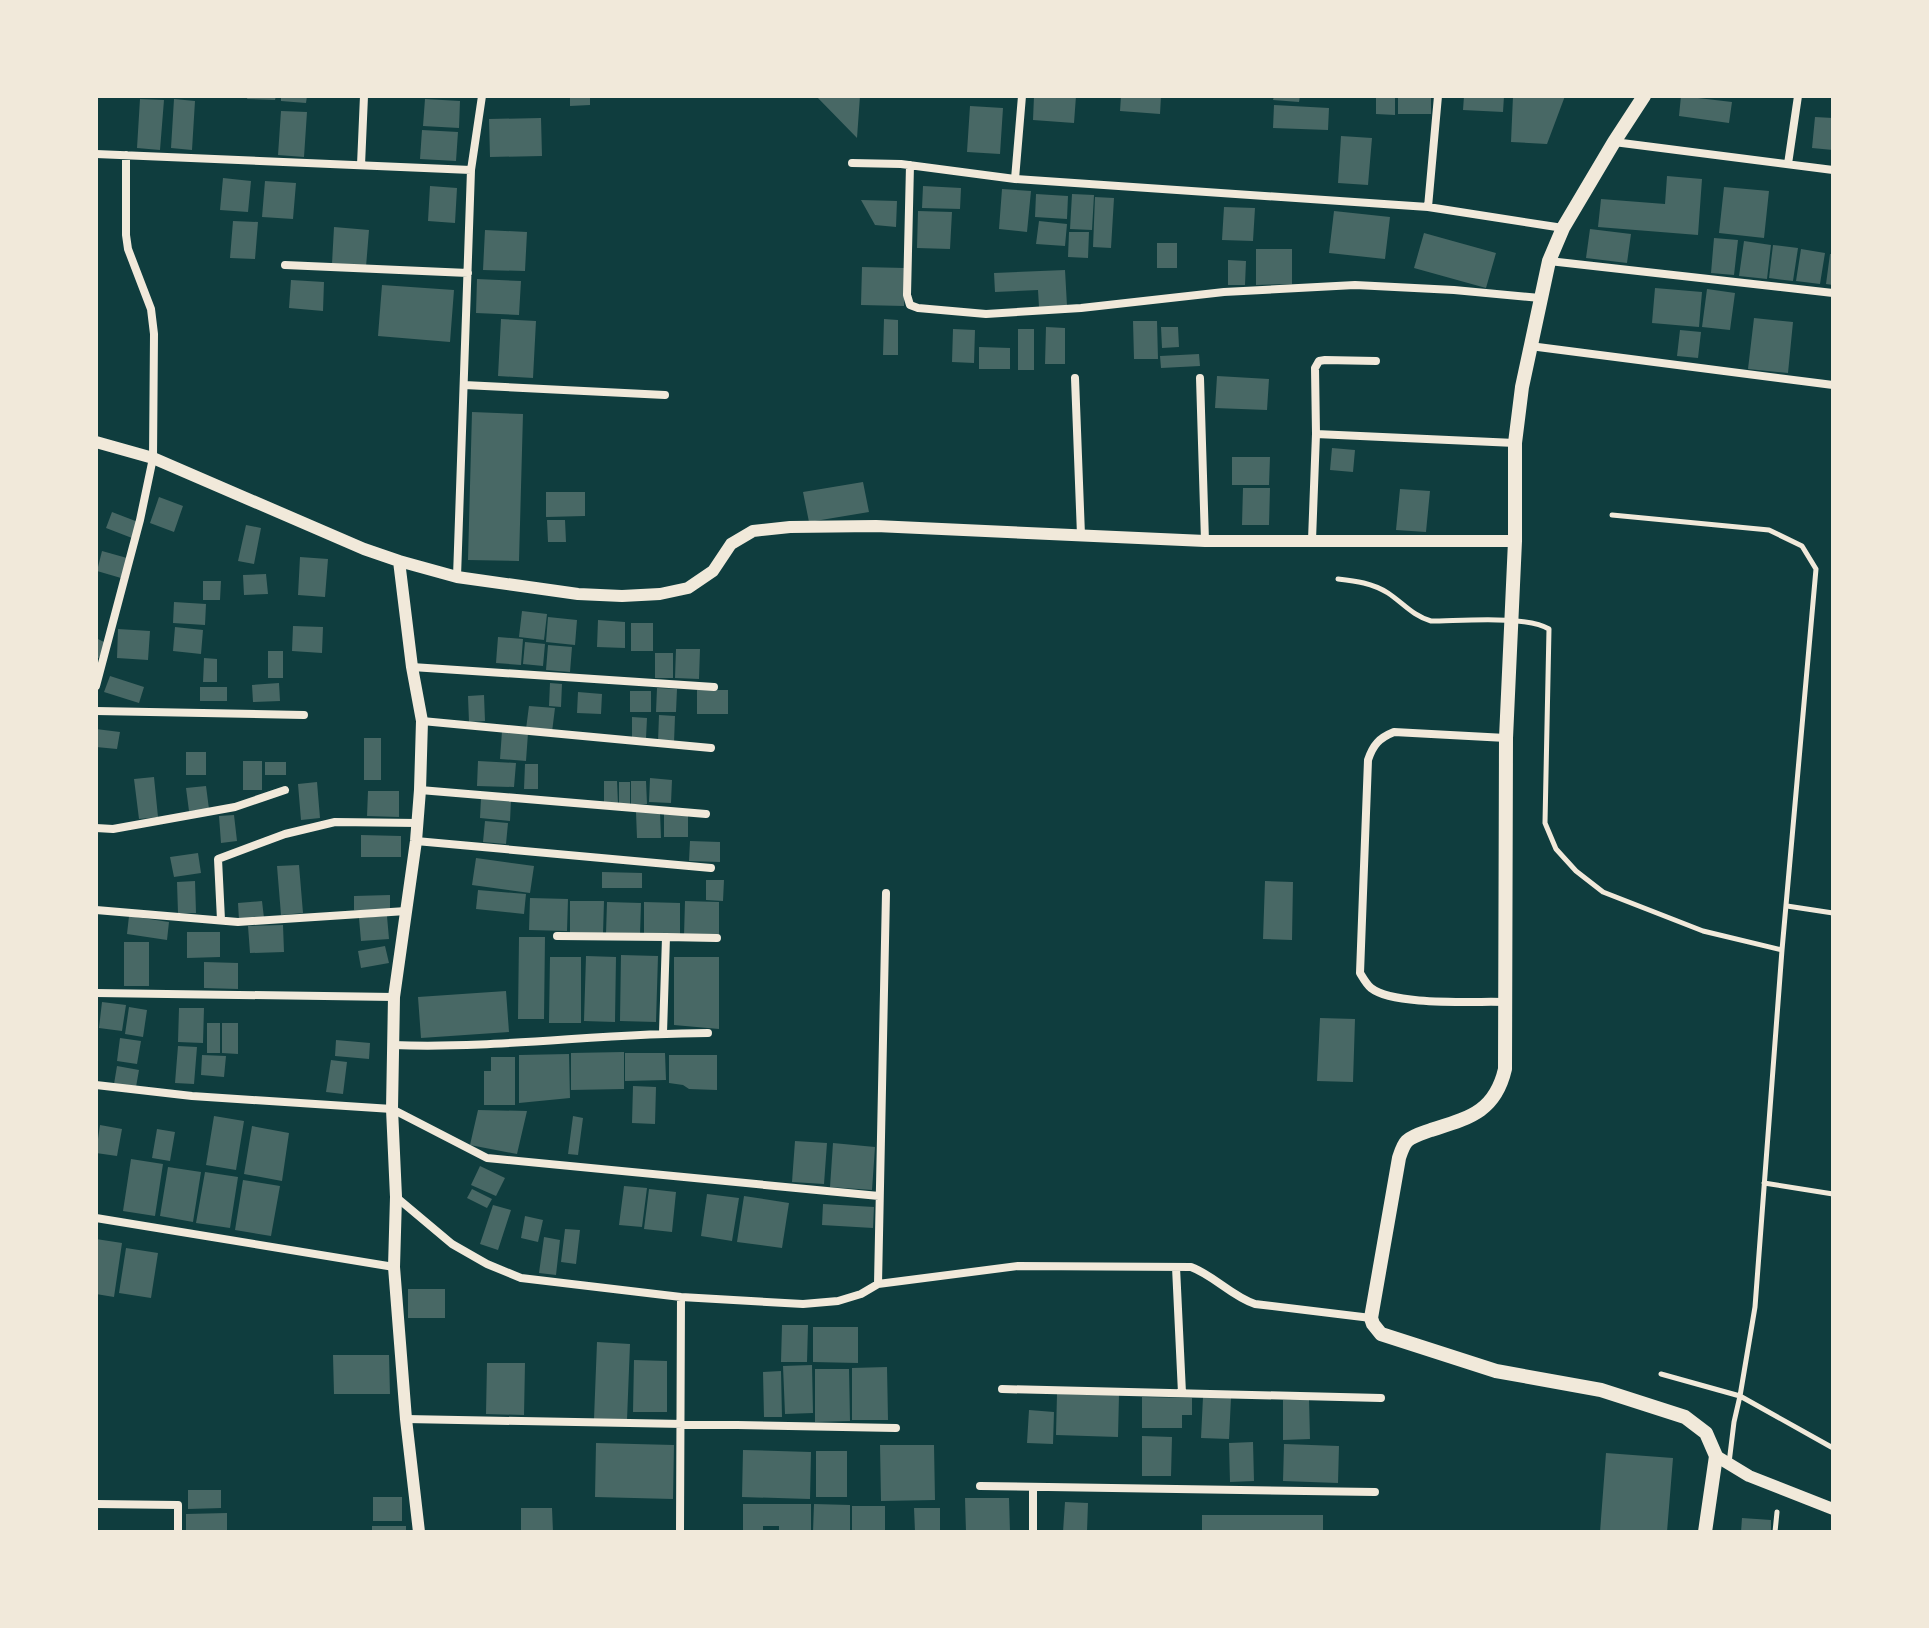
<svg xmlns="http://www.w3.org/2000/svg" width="1929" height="1628" viewBox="0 0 1929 1628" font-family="'PT Sans',sans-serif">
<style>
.building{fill:#486865}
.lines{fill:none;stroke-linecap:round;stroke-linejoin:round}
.service{stroke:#f1e9da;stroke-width:5}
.minor{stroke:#f1e9da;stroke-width:8}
.tertiary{stroke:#f1e9da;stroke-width:12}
.secondary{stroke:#f1e9da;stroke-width:14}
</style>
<rect width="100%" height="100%" fill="#0f3d3e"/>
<path class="building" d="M248,96H276L275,100L247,99Z
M281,96H307L306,103L281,101Z
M570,96H590V105L570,106Z
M816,96H860L857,138Z
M1034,96H1076L1074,123L1033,120Z
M1121,96H1161L1160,114L1120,111Z
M1274,96H1300L1299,102L1273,100Z
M1376,96H1395V115L1376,114Z
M1398,96H1431V114H1398Z
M1464,96H1504L1503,112L1463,110Z
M1513,96H1565L1547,144L1511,142Z
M1681,96L1732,102L1729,123L1679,116Z
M140,99L164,100L160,150L137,148Z
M174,99L195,101L192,150L171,148Z
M425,99L460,101L459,128L423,126Z
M1274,105L1329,108L1328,130L1273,128Z
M970,106L1003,108L1000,154L967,152Z
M281,111L307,112L304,157L278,155Z
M1815,117L1833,118V150L1812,148Z
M541,118L542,156L490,157L489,119Z
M422,130L458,132L456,161L420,159Z
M1341,136L1372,138L1368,185L1338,183Z
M1667,176L1702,179L1698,235L1598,227L1601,199L1665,204Z
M223,178L251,181L248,212L220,210Z
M265,181L296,183L293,219L262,217Z
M430,186L457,188L455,223L428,221Z
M923,186L961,188L960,209L922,208Z
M1724,187L1769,191L1764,238L1719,233Z
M1002,189L1031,191L1027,232L999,229Z
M1036,194L1068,196L1067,219L1035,217Z
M1072,194L1094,195L1092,230L1070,229Z
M1095,197L1114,198L1111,248L1093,247Z
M861,200L897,201L896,227L875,225Z
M1224,207L1255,208L1253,241L1222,240Z
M918,211L952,212L950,249L917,248Z
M1334,211L1390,217L1385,259L1329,253Z
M233,221L258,222L255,259L230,258Z
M1039,221L1067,224L1065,246L1036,244Z
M334,227L369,230L366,267L332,264Z
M1590,229L1631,234L1627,263L1586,258Z
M485,230L527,232L525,271L483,270Z
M1069,232H1089L1088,258L1068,257Z
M1424,233L1496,253L1486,288L1414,268Z
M1714,238L1738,240L1734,275L1711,273Z
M1744,241L1771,245L1767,279L1739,276Z
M1157,243H1177V268H1157Z
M1773,245L1798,248L1793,281L1769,278Z
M1256,249H1292V284L1256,285Z
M1801,249L1825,253L1820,284L1796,281Z
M1830,254H1833V285L1826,284Z
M1228,260L1246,261L1245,285H1228Z
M862,267L905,268L904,306L861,305Z
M1065,270L1067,306L1039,307L1038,290L995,292L994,273Z
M477,279L521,281L519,315L476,313Z
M291,280L324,282L323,311L289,308Z
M382,285L454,290L450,342L378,336Z
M1655,288L1702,292L1699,327L1652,323Z
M1707,289L1735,293L1730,330L1702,327Z
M1754,318L1793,322L1788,373L1748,369Z
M501,319L536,321L533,378L498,376Z
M884,319L898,320V355H883Z
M1133,321H1157L1158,359H1134Z
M1046,327L1065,328V364H1045Z
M1161,327H1178L1179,347L1162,348Z
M953,329L975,330L974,363L952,362Z
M1018,329H1034V370H1018Z
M1680,330L1701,332L1698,358L1677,356Z
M979,347L1010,348V369H979Z
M1199,354L1200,366L1161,368L1160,356Z
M1217,376L1269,379L1267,410L1215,408Z
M472,412L523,414L519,561L468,560Z
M1332,448L1355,450L1353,472L1330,470Z
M1232,457H1270L1269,485H1232Z
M863,482L869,512L809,522L803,492Z
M1243,488H1270L1269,525H1242Z
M1400,489L1430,491L1426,532L1396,530Z
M546,492H585V516L546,517Z
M159,497L183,506L174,532L150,523Z
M112,512L138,522L132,538L106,528Z
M547,520H565L566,542H548Z
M246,525L261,528L254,564L238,561Z
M102,551L127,558L121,578L97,571Z
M300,557L328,559L325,597L298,595Z
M266,574L268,594L244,595L243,575Z
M203,581H221L220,600H203Z
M174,602L206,604L205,625L173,623Z
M522,611L547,614L544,640L519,637Z
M548,617L577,620L575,645L546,642Z
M598,620L625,622V648L597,647Z
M631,623H653V651H631Z
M293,626L323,627L322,653L292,651Z
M175,627L203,630L201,654L173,651Z
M118,629L150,631L148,660L117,658Z
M498,637L523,639L521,665L496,663Z
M96,638L106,643L99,658L96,657Z
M525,642L545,644L543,666L523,664Z
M548,645L572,647L570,672L546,670Z
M676,649H700L699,679L675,678Z
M268,651H283V678H268Z
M655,653H673V678H655Z
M204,658L217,659V682H203Z
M110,676L144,687L139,703L104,692Z
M279,683L280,701L253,702L252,685Z
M550,683L562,684L561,707L549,706Z
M200,687H227V701H200Z
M657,688L677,689L676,712H656Z
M697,690H728V714H697Z
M630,691H651V712H630Z
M578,692L602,694L601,714L577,713Z
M484,695L485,721L469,722L468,696Z
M529,706L555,708L552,732L526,729Z
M659,715L675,716L674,743L658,742Z
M632,717L647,718L646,738L632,737Z
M96,729L120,732L117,749L96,747Z
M502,731L528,733L526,761L500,759Z
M364,738H381V780H364Z
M186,752H206V775H186Z
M243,761H262V790H243Z
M478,761L516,763L514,787L477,786Z
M265,762H286V775H265Z
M525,764H538V789H524Z
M154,777L158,817L139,819L134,779Z
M650,778L672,780L671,803L649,802Z
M604,781H617L618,804L604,805Z
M631,781H646L647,804H631Z
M317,782L320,818L301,820L298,784Z
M619,782H630V804H619Z
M206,786L209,809L189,811L186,788Z
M368,791H399V817L367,816Z
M481,798L511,800L510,821L480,818Z
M636,812H660L661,838H637Z
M664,814L688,815V837H664Z
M234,815L237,841L221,843L219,816Z
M485,821L508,823L506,844L483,842Z
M361,835L401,836V857H361Z
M690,841L720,842V862L689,861Z
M198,853L201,873L174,877L170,857Z
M476,858L534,866L530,893L472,885Z
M299,865L303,913L281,915L277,866Z
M602,872L642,873V888H602Z
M706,880H724L723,901L706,900Z
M195,881L196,913H178L177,882Z
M1265,881L1293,882L1292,940L1263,939Z
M478,890L526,894L524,914L476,909Z
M390,895V910H354V896Z
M530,898L568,899L567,931L529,930Z
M262,901L264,918L239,920L238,903Z
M570,901H604L603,934L570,933Z
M685,901L719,902V936H684Z
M607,902L641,903L640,935L606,934Z
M644,902L680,903V934H644Z
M129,916L169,922L167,940L127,934Z
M387,916L389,939L361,941L359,918Z
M283,925L284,952L250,953L248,926Z
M187,932H220V957L187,958Z
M519,937H545L544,1019H518Z
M124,942H149V986H124Z
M385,946L389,963L361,968L358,951Z
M621,955L658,956L656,1022L620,1021Z
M586,956L616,957L615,1022L584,1021Z
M550,957H581V1023H549Z
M674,957H719V1029L674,1025Z
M204,962L238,963V989L204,988Z
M506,991L509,1032L421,1038L418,997Z
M102,1002L126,1005L122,1031L99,1028Z
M129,1007L147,1010L143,1037L125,1034Z
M179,1008H204L203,1043L178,1042Z
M1320,1018L1355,1019L1353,1082L1317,1081Z
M207,1023H220V1053H207Z
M222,1023H238V1054L222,1053Z
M120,1038L141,1041L137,1064L117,1061Z
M336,1040L370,1043L369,1059L335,1056Z
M178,1046L197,1047L194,1084L175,1083Z
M624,1052V1089L571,1090V1053Z
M625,1053H665L666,1080L625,1081Z
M569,1054L570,1098L519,1103V1055Z
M202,1055L226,1056L224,1077L201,1075Z
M669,1055H717V1090L689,1089L683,1085L669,1083Z
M491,1057H515V1105H484V1071H491Z
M331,1060L347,1062L343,1094L326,1092Z
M117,1066L139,1070L136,1087L114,1084Z
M633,1086L656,1087L655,1124L632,1123Z
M478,1110L527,1111L517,1154L470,1145Z
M214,1116L244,1121L236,1170L206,1165Z
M573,1116L583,1118L578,1155L568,1154Z
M100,1125L122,1129L117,1156L96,1153Z
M252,1126L289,1133L282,1181L244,1174Z
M157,1129L175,1132L170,1161L152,1158Z
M795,1141L827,1143L824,1184L792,1182Z
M833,1143L875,1147L872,1190L830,1187Z
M131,1159L163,1164L155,1216L123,1211Z
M480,1166L505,1178L496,1196L471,1185Z
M168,1167L201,1172L193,1222L160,1216Z
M205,1172L238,1177L230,1228L196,1223Z
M243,1180L280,1186L271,1236L235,1230Z
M624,1186L647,1188L642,1227L619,1225Z
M472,1189L492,1199L487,1208L467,1198Z
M649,1189L676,1192L672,1232L644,1229Z
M707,1194L739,1198L732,1241L701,1236Z
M744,1196L789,1203L782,1248L737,1242Z
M823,1204L874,1207L873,1228L822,1225Z
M493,1205L511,1210L498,1250L480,1244Z
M525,1216L543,1220L538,1242L521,1238Z
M565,1229L580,1230L576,1264L561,1262Z
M544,1237L560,1240L556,1275L539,1273Z
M96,1239L122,1243L114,1297L96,1294Z
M126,1248L158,1253L151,1298L119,1293Z
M408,1289H445V1318H408Z
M782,1325H808L807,1362H781Z
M813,1327H858V1363L813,1362Z
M597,1342L630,1344L627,1420L594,1419Z
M333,1355H389L390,1394H334Z
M634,1360L667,1361V1412H633Z
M487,1363H525L524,1415L486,1414Z
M812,1365L813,1413L785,1414L783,1366Z
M887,1367L888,1420H852V1368Z
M815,1369H849L850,1421L815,1422Z
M781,1371L782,1417H764L763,1372Z
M1057,1394L1119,1395L1118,1437L1056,1435Z
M1142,1397L1192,1398V1415H1182V1428H1142Z
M1203,1397L1231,1398L1229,1439L1201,1438Z
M1309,1399L1310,1439L1283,1440V1400Z
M1029,1410L1054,1412L1053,1444L1027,1443Z
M1142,1436L1172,1437L1171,1476H1142Z
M1253,1442L1254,1481L1230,1482L1229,1443Z
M596,1443L674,1445L673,1499L595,1497Z
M1284,1444L1339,1446L1338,1483L1283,1481Z
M880,1445H934L935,1500L881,1501Z
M743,1450L811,1452L810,1499L742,1497Z
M816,1451H847V1497H816Z
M1606,1453L1673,1458L1667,1532H1600Z
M188,1490H221V1508L188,1509Z
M373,1497H402V1521H373Z
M965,1498H1009L1010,1532H966Z
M1065,1502L1088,1503L1087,1532H1063Z
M743,1504H811V1532H779V1526H763V1532H743Z
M814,1504L850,1505V1532H813Z
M852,1506H885V1532H852Z
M521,1508H552L553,1532H521Z
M914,1508H940V1532H915Z
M227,1513V1532H186V1514Z
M1202,1515H1323V1532H1202Z
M1742,1518L1771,1520V1532H1741Z
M372,1526H406V1532H372Z"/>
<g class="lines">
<path class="service" d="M1612,515L1769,530L1802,546L1816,569L1782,950L1755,1307L1740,1396L1734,1422L1729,1463
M1338,579C1356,581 1372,583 1388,593C1403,603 1413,616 1431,621C1460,621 1526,615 1549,629L1545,823L1556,849L1576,871L1603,892L1703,931L1782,950
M1787,906L1833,913
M1764,1183L1833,1194
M1661,1374L1740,1396L1833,1448
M1775,1532L1777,1512"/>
<path class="minor" d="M1614,142L1833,170
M96,154L471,170
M852,163L901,164L1015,179L1428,207L1563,228
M1788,164L1798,96
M361,165L364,96
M910,165L907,295L910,305L918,308L986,314L1081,308L1224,292L1355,285L1454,290L1540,298
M1015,179L1022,96
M1428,207L1438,96
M1549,261L1833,293
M285,265L468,273
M1530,346L1833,385
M1075,378L1081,535
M1200,378L1205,541
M464,385L665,395
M1316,434L1515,443
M1312,540L1316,434L1315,368L1319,361L1325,360L1376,361
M457,577L471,170L482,96
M412,667L714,687
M96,686L140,520L153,458L154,334L151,309L128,249L126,235V155
M96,711L304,715
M422,721L711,748
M420,790L706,814
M96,828L113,829L235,807L285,790
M416,841L711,868
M96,910L238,922L406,911
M221,920L218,859L285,834L335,822L417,823
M557,936L666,937L663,1033
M666,937L717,938
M96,993L394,997
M1505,1002C1474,1001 1394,1006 1371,988C1367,985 1363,978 1360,973L1368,760C1373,745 1379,738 1394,732L1506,738
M393,1045C498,1049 603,1033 708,1033
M96,1085L192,1096L392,1109L487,1158L879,1196
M396,1197L452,1244L487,1264L521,1278L681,1297L803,1304L838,1301L861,1294L878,1284L1018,1266L1191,1267C1215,1276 1231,1296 1255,1304L1371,1318
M96,1218L394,1267
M1176,1267L1182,1393
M878,1284L886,893
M1002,1389L1381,1398
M406,1419L896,1428
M980,1486L1375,1492
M1033,1487V1532
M96,1504L178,1505V1532
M680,1532L681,1297"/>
<path class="tertiary" d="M96,442L153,458L364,549L399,561L457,577L578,594L622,596L660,594L688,588L713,571L731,544L753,531L790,527L876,526L1205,541H1515
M399,561L412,667L422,721L420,790L416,841L394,997L392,1109L396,1197L394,1267L406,1419L419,1532
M1716,1456L1749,1476L1833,1509"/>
<path class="secondary" d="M1644,96L1614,142L1563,228L1549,261L1522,387L1515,443V541L1506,738L1505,1069C1495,1112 1469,1118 1431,1130C1423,1133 1414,1135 1407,1141C1403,1145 1401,1152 1399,1158L1371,1318L1373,1324L1381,1334L1496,1371L1601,1390L1685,1417L1706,1433L1716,1456L1705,1532"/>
</g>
<rect width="1929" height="1628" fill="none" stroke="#f1e9da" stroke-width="196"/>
</svg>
